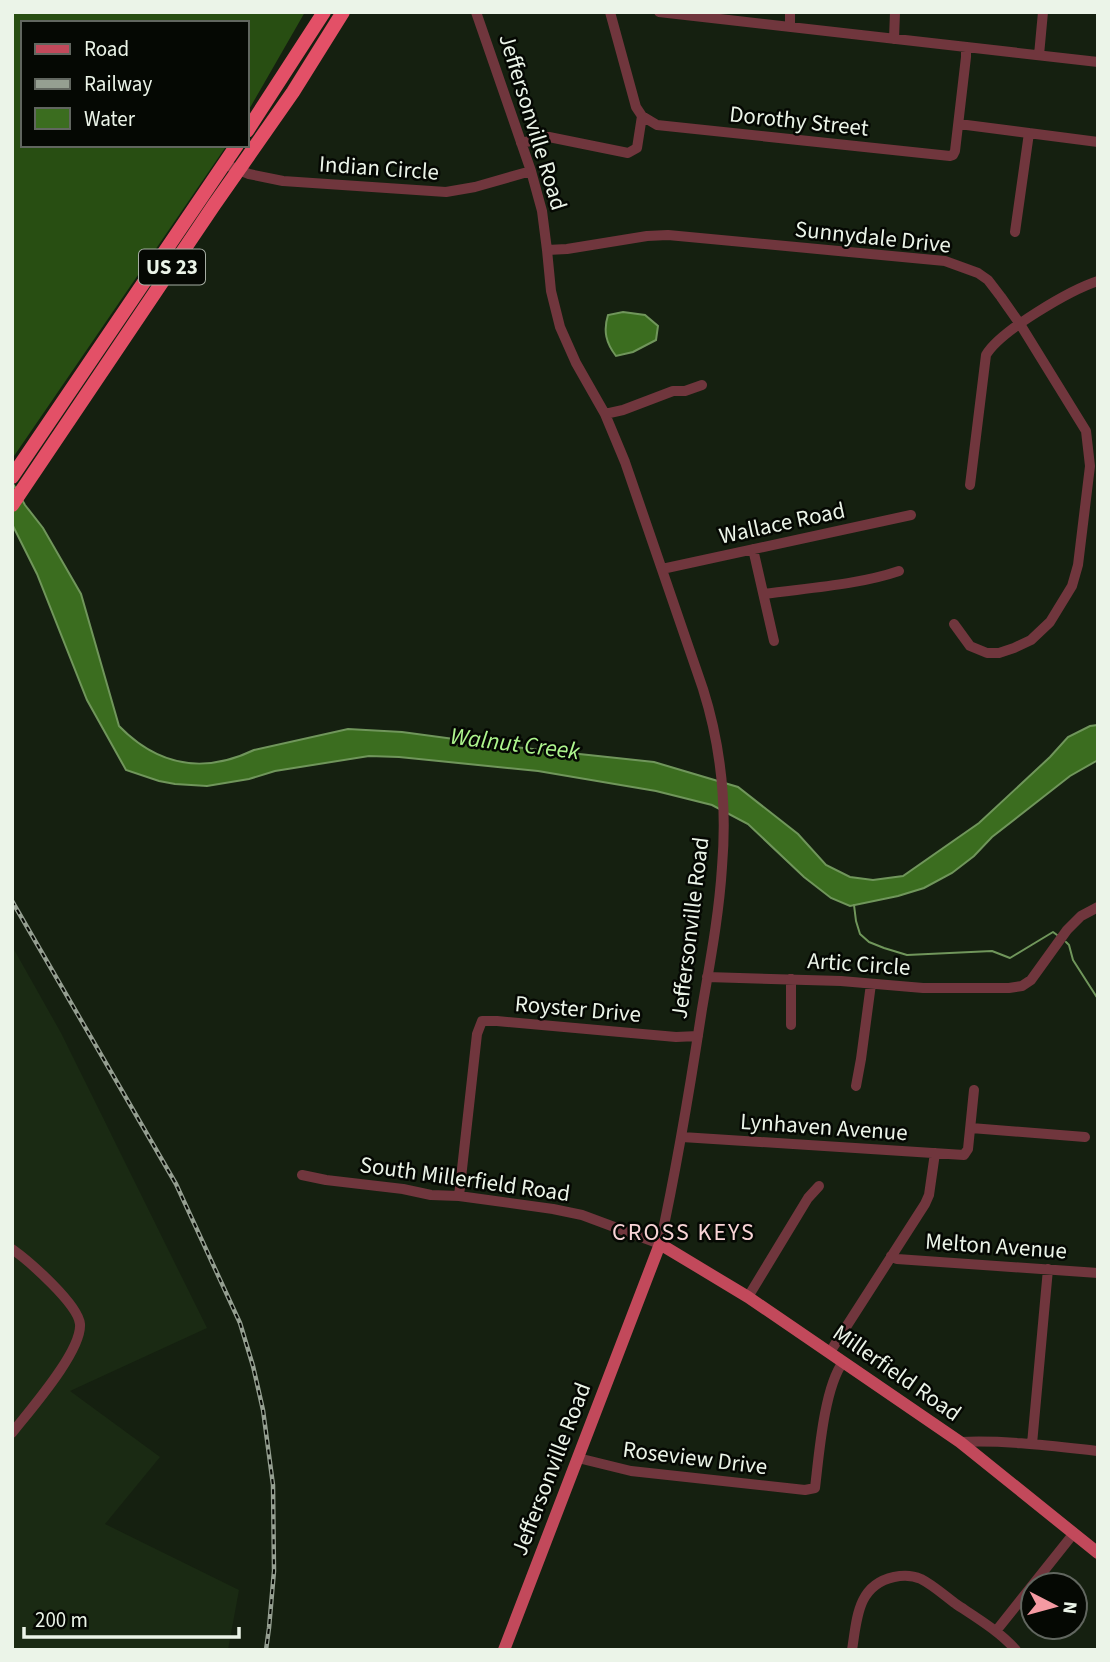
<svg xmlns="http://www.w3.org/2000/svg" width="1110" height="1662" viewBox="0 0 1110 1662" font-family="'Source Sans 3',sans-serif">
<style>
.built{fill:#1a2a13}
.forest{fill:#284e12}
.water{fill:#3b6d1f;stroke:#70965b;stroke-width:2}
.lines{fill:none;stroke-linecap:round;stroke-linejoin:round}
.stream{stroke:#70965b;stroke-width:2}
.minor{stroke:#70363d;stroke-width:10}
.major{stroke:#c2495b;stroke-width:12}
.highway{stroke:#e35067;stroke-width:14}
.rail-casing{stroke:#959f91;stroke-width:4.5}
.rail{stroke:#050803;stroke-width:2;stroke-dasharray:5;stroke-linecap:butt}
.labels{text-anchor:middle;dominant-baseline:central;stroke-width:5;stroke-linejoin:round;paint-order:stroke}
.shield{fill:#050803;stroke:#a6ada3;stroke-width:2}
.shield-label{font-size:21px;font-weight:bold;fill:#ebf4e8}
.street-label{font-size:23px;fill:#ebf4e8;stroke:#050803}
.water-label{font-size:24px;font-style:italic;fill:#aef68e;stroke:#050803}
.neighbourhood-label{font-size:24px;letter-spacing:2px;fill:#f8d4d6;stroke:#050803}
</style>
<rect width="100%" height="100%" fill="#152010"/>
<path class="built" d="M12,946L61,1033L207,1328L70,1391L160,1457L105,1524L239,1590L228,1650H12Z"/>
<path class="forest" d="M12,12H305L247,113V23H23V145H227L12,459Z"/>
<path class="water" d="M623,312L645,315L658,326L656,340L633,352L616,356C606,343 603,331 608,315Z
M12,482L25,505L43,528L81,594L119,726C158,766 204,774 254,750L348,729L402,732L514,747L654,762L738,787L798,834L826,865L850,877L873,880L903,876L979,823L1050,757L1068,737L1090,726L1098,725V760L1070,776L992,837L974,856L952,873L924,888L898,896L850,906L831,898L804,877L748,824L712,805L656,791L538,771L399,757L369,756L275,771L249,779L207,786L175,784L159,781L126,770L87,700L37,574L12,524Z"/>
<g class="lines">
<path class="stream" d="M854,905L856,921L860,934L869,942L884,948L907,955L992,951L1010,958L1053,932L1057,935
M1066,942L1069,945L1073,960L1098,999"/>
<path class="minor" d="M659,12L1098,62
M790,12V27
M894,39L895,12
M1039,55L1043,12
M642,116L657,125L950,156L953,155L955,151L966,57V48
M959,124L1098,142
M521,143L549,137L628,153L637,148L642,116L636,107L610,12
M224,164L249,174L283,181L446,192L475,187L531,171
M1015,232L1029,133
M547,250L567,249L647,236L668,235L945,261L978,273L988,280L1001,297L1020,324L1086,431L1090,466L1078,565L1072,586L1050,622L1031,640L1014,648L999,653H987L970,646L954,624
M605,414L623,410L673,391H685L702,385
M970,485L986,355C1000,331 1070,290 1098,281
M753,549L774,641
M662,569L911,515
M764,594C807,588 858,585 899,571
M707,977L841,981L923,988H1009L1022,986L1031,980L1067,930L1081,916L1098,907
M791,1025V979
M856,1086L861,1059L871,984
M971,1128L1085,1137
M682,1137L964,1155L968,1149L974,1090
M302,1175L326,1180L403,1189L431,1195L459,1196L553,1209L582,1215L660,1244C677,1166 690,1088 702,1009C710,962 719,915 722,867C727,807 721,746 703,689L625,462L605,414L576,363L560,327L551,291L547,250L542,211L531,171L476,12
M459,1196L477,1034L482,1021H497L676,1037L698,1036
M12,1249C29,1261 78,1304 80,1324C82,1351 30,1410 12,1433
M891,1256L897,1259L1098,1273
M748,1297L808,1198L819,1186
M830,1352L925,1204L929,1195L935,1153
M960,1442C1006,1440 1052,1446 1098,1451
M1032,1444L1048,1269
M578,1458L631,1471L805,1490L815,1488C819,1455 824,1388 843,1362
M996,1631L1074,1533
M852,1650C857,1619 857,1585 894,1577C903,1575 912,1575 921,1579C933,1585 945,1596 956,1604C977,1618 999,1631 1016,1650"/>
<path class="major" d="M504,1650L660,1244L748,1297L960,1442L1098,1553"/>
<path class="highway" d="M247,131L324,12
M12,477L237,145
M12,505L214,205L293,92L343,12"/>
<defs>
<path id="rail" d="M12,901L176,1184L240,1323L253,1366L263,1410L273,1485L274,1571L269,1628L266,1650"/>
</defs>
<use href="#rail" class="rail-casing"/>
<use href="#rail" class="rail"/>
</g>
<g class="labels">
<rect class="shield" x="139" y="249.5" width="66" height="35" rx="5"/>
<g class="shield-label">
<text x="172" y="267">US 23</text>
</g>
<g class="street-label">
<text transform="translate(799 121) rotate(6)">Dorothy Street</text>
<text transform="translate(533 122) rotate(73)">Jeffersonville Road</text>
<text transform="translate(379 168) rotate(4)">Indian Circle</text>
<text transform="translate(873 237) rotate(6)">Sunnydale Drive</text>
<text transform="translate(782 523) rotate(-12)">Wallace Road</text>
<text transform="translate(690 928) rotate(-83)">Jeffersonville Road</text>
<text transform="translate(859 964) rotate(4)">Artic Circle</text>
<text transform="translate(578 1009) rotate(5)">Royster Drive</text>
<text transform="translate(824 1127) rotate(4)">Lynhaven Avenue</text>
<text transform="translate(465 1179) rotate(8)">South Millerfield Road</text>
<text transform="translate(996 1246) rotate(4)">Melton Avenue</text>
<text transform="translate(897 1373) rotate(35)">Millerfield Road</text>
<text transform="translate(695 1458) rotate(7)">Roseview Drive</text>
<text transform="translate(551 1469) rotate(-69)">Jeffersonville Road</text>
</g>
<g class="water-label">
<text transform="translate(515 744) rotate(7)">Walnut Creek</text>
</g>
<g class="neighbourhood-label">
<text x="684" y="1232">CROSS KEYS</text>
</g>
</g>
<rect width="1110" height="1662" fill="none" stroke="#ebf4e8" stroke-width="28"/>
<rect x="21" y="21" width="228" height="126" fill="#050803" stroke="#61665f" stroke-width="2"/>
<rect x="35" y="44" width="35" height="10" fill="#c2495b" stroke="#61665f" stroke-width="2"/>
<text x="84" y="56" font-size="21" fill="#ebf4e8">Road</text>
<rect x="35" y="79" width="35" height="10" fill="#959f91" stroke="#61665f" stroke-width="2"/>
<text x="84" y="91" font-size="21" fill="#ebf4e8">Railway</text>
<rect x="35" y="108" width="35" height="21" fill="#3b6d1f" stroke="#61665f" stroke-width="2"/>
<text x="84" y="126" font-size="21" fill="#ebf4e8">Water</text>
<g transform="translate(1054 1606) rotate(96)"><circle r="33" fill="#050803" stroke="#61665f" stroke-width="2"/>
<path d="M0-5L12 26L0 18L-12 26Z" fill="#f49aa2"/>
<text y="-10" font-size="19" font-weight="bold" text-anchor="middle" fill="#ebf4e8">N</text>
</g>
<path d="M24 1627v10h215v-10" fill="none" stroke="#ebf4e8" stroke-width="3.5"/>
<text x="35" y="1627" font-size="21" fill="#ebf4e8" stroke="#050803" stroke-width="5" paint-order="stroke">200 m</text>
</svg>
